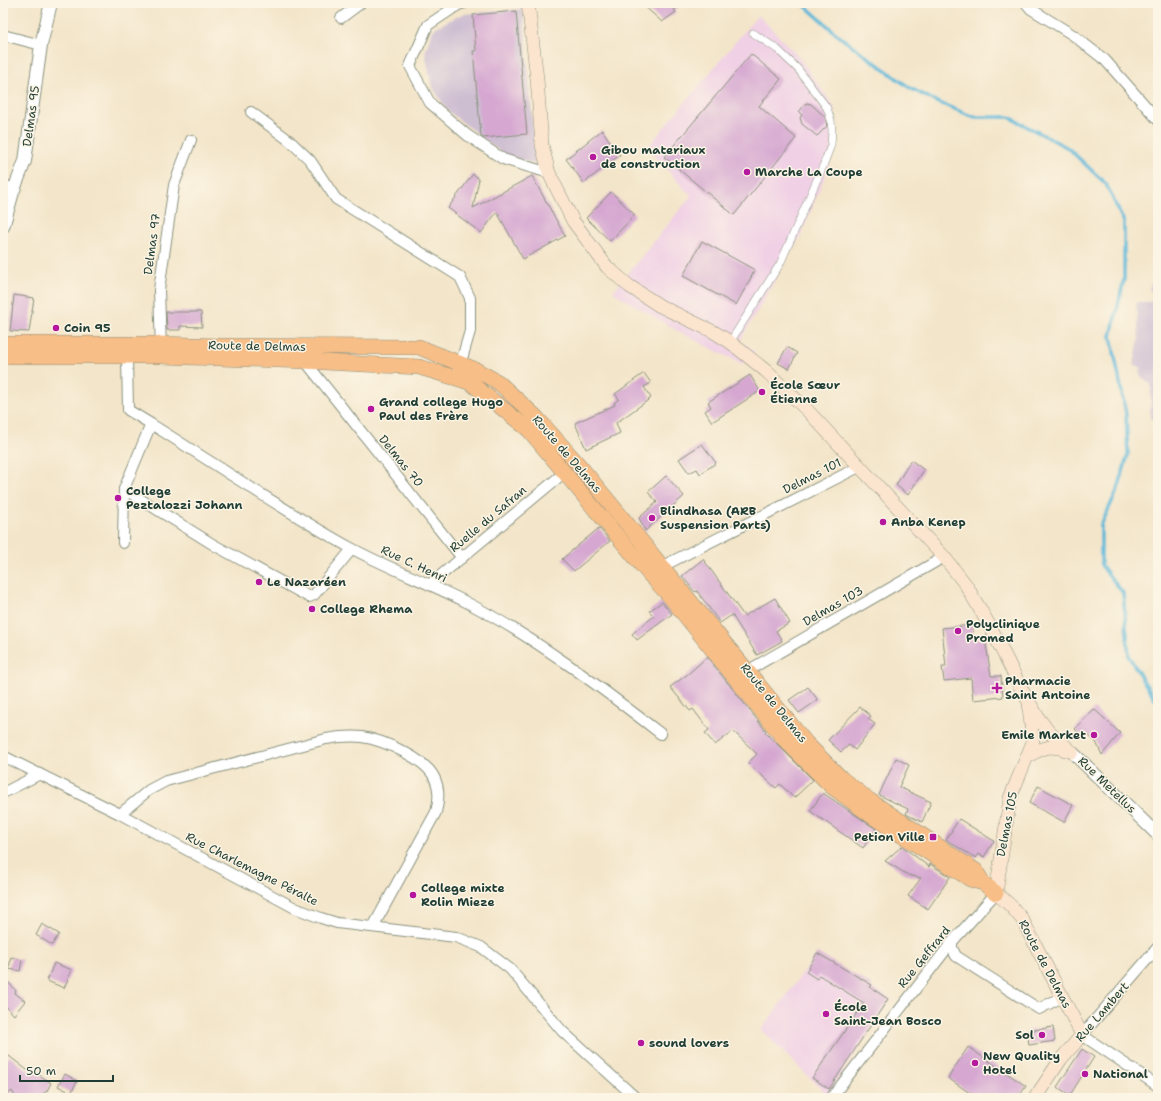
<svg xmlns="http://www.w3.org/2000/svg" width="1161" height="1101" viewBox="0 0 1161 1101" font-family="'Shantell Sans',sans-serif">
<style>
.built{fill:#f0d0e5}
.industrial{fill:#cebed2}
.lines{fill:none;stroke-linecap:round;stroke-linejoin:round}
.stream{stroke:#5bb7d9;stroke-width:3.5}
.building{fill:#d5a7d1}
.pedestrian-casing{stroke:#89917e;stroke-width:8}
.minor-casing{stroke:#89917e;stroke-width:12}
.tertiary-casing{stroke:#89917e;stroke-width:14}
.secondary-casing{stroke:#89917e;stroke-width:14}
.primary-casing{stroke:#89917e;stroke-width:16}
.pedestrian{stroke:#fff;stroke-width:7}
.minor{stroke:#fff;stroke-width:10}
.tertiary{stroke:#fff;stroke-width:12}
.secondary{stroke:#fce5cf;stroke-width:13}
.primary{stroke:#f7be87;stroke-width:15}
.poi-dot{fill:#b5179e;stroke:#fcf5e5;stroke-width:1.5}
.labels{text-anchor:middle;dominant-baseline:central;stroke-width:3;stroke-linejoin:round;paint-order:stroke}
.street-label{font-size:12px;fill:#1f3d34;stroke:#fcf5e5}
.poi-label{font-size:12px;font-weight:bold;fill:#1f3d34;stroke:#fcf5e5;text-anchor:start}
</style>
<rect width="100%" height="100%" fill="#fcf5e5"/>
<filter id="ink" filterUnits="userSpaceOnUse"><feTurbulence type="fractalNoise" baseFrequency=".025" numOctaves="2"/><feDisplacementMap in="SourceGraphic" scale="8" xChannelSelector="R" yChannelSelector="G"/><feConvolveMatrix kernelMatrix="1 2 1 2 8 2 1 2 1" color-interpolation-filters="sRGB"/></filter>
<filter id="wash" filterUnits="userSpaceOnUse"><feTurbulence type="fractalNoise" baseFrequency=".012" numOctaves="4" result="noise"/><feDisplacementMap in="SourceGraphic" scale="16" xChannelSelector="R" yChannelSelector="G"/><feGaussianBlur stdDeviation="0.9" result="paint"/><feColorMatrix in="noise" values="0 0 0 0 0 0 0 0 0 0 0 0 0 0 0 0 0 1.4 0 .05"/><feComposite in="paint" operator="in"/></filter>
<g filter="url(#wash)">
<rect width="100%" height="100%" fill="#f3e5c9"/>
<path class="built" d="M758,15L799,57L833,105L836,126L837,146L801,235L740,341L755,352L742,364L683,334L613,292L691,196L647,148Z
M817,954L891,999L827,1095L761,1030Z"/>
<path class="industrial" d="M523,9L536,164L506,156L448,111L432,87L425,52L434,28L463,14Z
M1155,279L1158,281V418L1150,419L1151,384L1140,376L1141,367L1134,365L1139,339L1136,302H1151L1155,297L1149,288Z"/>
<g class="lines">
<path class="stream" d="M802,3L840,37L910,88L937,102L974,117H1009L1068,148L1106,184L1124,222V279L1111,336L1126,414L1128,454L1118,489L1101,525V565L1123,593L1129,656L1142,679L1158,703"/>
</g>
<g id="blocks">
<path class="building" d="M641,3H685L674,10L676,12L662,22Z
M516,11L527,134L483,138L481,136L473,51H476L473,15Z
M751,54L781,79L759,106L796,138L734,215L664,157Z
M806,103L811,104L825,117L826,121L827,126L817,136L802,124L800,118L802,115L799,112Z
M602,130L620,155L584,183L566,159Z
M473,174L479,179L473,208L532,176L565,236L523,259L497,212L481,233L448,208Z
M611,192L635,215L610,241L586,218Z
M702,241L755,270L736,305L683,276Z
M14,295L34,298L29,332L10,331Z
M166,312H201L202,327L180,326V330H167Z
M787,347L797,353L789,369L778,363Z
M644,373L651,383L644,387L651,398L616,423L620,433L586,449L575,423L615,405L614,403L619,399L615,394Z
M750,375L760,391L712,422L705,411L711,407L708,402Z
M702,444L716,463L700,474L697,469L689,473L679,459Z
M911,460L924,470L908,495L896,485Z
M666,476L684,496L645,531L639,518L657,502L648,492Z
M599,528L610,541L574,571L562,559Z
M703,559L744,616L775,598L790,623L776,631L782,641L757,655L732,615L720,623L697,591L695,592L682,576Z
M662,602L672,614L637,640L632,634L654,616L649,611Z
M972,625L973,639L985,638L991,676H1001L1003,697L973,700L971,678L944,681L942,667H946L942,628Z
M707,657L766,731L765,732L813,780L794,798L780,784L776,788L748,763L757,754L733,731L715,745L705,733L709,730L693,709L690,711L670,687L688,674Z
M808,687L818,700L799,713L789,700Z
M860,707L871,716L868,719L875,724L855,750L849,745L841,752L828,740Z
M1094,709L1120,733L1102,755L1096,742L1087,734L1083,737L1075,729Z
M896,758L909,765L899,787L931,802L922,822L906,814L908,809L879,795Z
M1038,786L1073,805L1064,822L1029,803Z
M823,793L876,829L863,848L810,811Z
M959,819L994,841L984,857L979,854L976,858L946,840Z
M902,846L929,867L930,864L950,877L928,909L908,896L921,878L908,875L885,861Z
M42,924L59,934L52,945L36,935Z
M817,953L872,985L870,987L888,999L829,1089L812,1078L864,1003L819,975L817,979L806,972Z
M11,957L22,960L20,971L9,969Z
M54,963L72,970L64,988L47,981Z
M3,976L16,991L15,993L25,1001L14,1015L3,1003Z
M1053,1027L1055,1041L1029,1045L1027,1031Z
M968,1047L1026,1086L1018,1098H977L948,1078Z
M1082,1049L1094,1057L1070,1095L1057,1087Z
M9,1056L27,1070L31,1069L51,1083L47,1091L37,1098H16L12,1091L3,1098V1064Z
M65,1074L77,1081L71,1093L58,1086Z"/>
</g>
</g>
<g filter="url(#ink)">
<use href="#blocks" fill-opacity="0" stroke="#89917e" stroke-width="1"/>
<g class="lines">
<defs>
<path id="pedestrian" d="M730,342L780,264L823,166L831,145L832,131L831,120L827,108L798,69L777,49L753,33"/>
<path id="minor" d="M465,3L458,5L428,25L410,66L430,103L467,135L503,159L549,173
M1026,3L1031,9L1073,35L1105,60L1158,120
M341,18L361,3
M3,35L41,45
M251,112L290,141L310,160L336,199L460,277L470,298V331L459,369
M3,183L13,192
M161,349L159,290L174,185L191,140
M305,361L462,558
M151,424C217,465 282,510 351,548C388,568 429,583 466,602C536,638 599,686 661,734
M124,489L214,545L309,597L314,595L352,549
M123,543L124,489L151,424L128,410L127,357
M657,569L859,467
M429,585L565,472
M742,674L944,557
M3,756L120,814L295,908L321,918L337,923L456,937L481,947L510,969L562,1031L636,1098
M3,793L40,774
M120,814L149,790L166,781L326,739C338,737 350,736 362,737C383,740 427,759 435,779C440,790 439,801 436,812L373,927
M952,942V948L956,956L1039,1009L1062,997
M1158,947L1082,1035L1158,1086
M831,1098L952,942L996,893"/>
<path id="tertiary" d="M3,227L13,192L25,161L41,45L51,3
M1072,752L1158,835"/>
<path id="secondary" d="M528,3L537,79L542,145L549,173L573,221L607,267L629,286L660,306L714,332L730,342L766,371L807,410L944,557L966,585L992,630L1022,690L1039,719L1049,732L1072,752
M1029,707L1033,742L1010,798L996,893L1011,906L1022,919L1082,1035L1061,1059L1035,1098
M1028,756C1045,747 1050,744 1069,751"/>
<path id="primary" d="M3,344H161L221,346L419,347L476,370L498,382L537,418L579,465L807,744L842,779L869,800L976,871L983,883
M3,356H160L305,361L419,367L456,378L471,383L529,430L649,574L667,593L784,739L831,786L873,817L970,879L983,883L996,893"/>
</defs>
<use href="#pedestrian" class="pedestrian-casing"/>
<use href="#minor" class="minor-casing"/>
<use href="#tertiary" class="tertiary-casing"/>
<use href="#secondary" class="secondary-casing"/>
<use href="#primary" class="primary-casing"/>
<use href="#pedestrian" class="pedestrian"/>
<use href="#minor" class="minor"/>
<use href="#tertiary" class="tertiary"/>
<use href="#secondary" class="secondary"/>
<use href="#primary" class="primary"/>
</g>
</g>
<g class="poi-dot">
<circle cx="593" cy="157" r="4"/>
<circle cx="747" cy="172" r="4"/>
<circle cx="56" cy="328" r="4"/>
<circle cx="762" cy="392" r="4"/>
<circle cx="371" cy="409" r="4"/>
<circle cx="118" cy="498" r="4"/>
<circle cx="652" cy="518" r="4"/>
<circle cx="883" cy="522" r="4"/>
<circle cx="259" cy="582" r="4"/>
<circle cx="312" cy="609" r="4"/>
<circle cx="958" cy="631" r="4"/>
<path d="M995 682h4v4h4v4h-4v4h-4v-4h-4v-4h4z"/>
<circle cx="1094" cy="735" r="4"/>
<rect x="929" y="833" width="8" height="8" rx="2"/>
<circle cx="413" cy="895" r="4"/>
<circle cx="826" cy="1014" r="4"/>
<circle cx="1042" cy="1035" r="4"/>
<circle cx="641" cy="1043" r="4"/>
<circle cx="975" cy="1063" r="4"/>
<circle cx="1085" cy="1074" r="4"/>
</g>
<g class="labels">
<g class="street-label">
<text transform="translate(31 116) rotate(-82)">Delmas 95</text>
<text transform="translate(152 244) rotate(-82)">Delmas 97</text>
<text transform="translate(257 346) rotate(1)">Route de Delmas</text>
<text transform="translate(567 454) rotate(49)">Route de Delmas</text>
<text transform="translate(401 461) rotate(51)">Delmas 70</text>
<text transform="translate(812 476) rotate(-27)">Delmas 101</text>
<text transform="translate(488 519) rotate(-40)">Ruelle du Safran</text>
<text transform="translate(414 564) rotate(25)">Rue C. Henri</text>
<text transform="translate(833 606) rotate(-30)">Delmas 103</text>
<text transform="translate(774 703) rotate(51)">Route de Delmas</text>
<text transform="translate(1107 785) rotate(44)">Rue Metellus</text>
<text transform="translate(1007 824) rotate(-79)">Delmas 105</text>
<text transform="translate(252 869) rotate(27)">Rue Charlemagne Péralte</text>
<text transform="translate(924 957) rotate(-51)">Rue Geffrard</text>
<text transform="translate(1045 964) rotate(62)">Route de Delmas</text>
<text transform="translate(1102 1012) rotate(-49)">Rue Lambert</text>
</g>
<g class="poi-label">
<text x="601" y="150">Gibou materiaux<tspan x="601" dy="14">de construction</tspan></text>
<text x="755" y="172">Marche La Coupe</text>
<text x="64" y="328">Coin 95</text>
<text x="770" y="385">École Sœur<tspan x="770" dy="14">Étienne</tspan></text>
<text x="379" y="402">Grand college Hugo<tspan x="379" dy="14">Paul des Frère</tspan></text>
<text x="126" y="491">College<tspan x="126" dy="14">Peztalozzi Johann</tspan></text>
<text x="660" y="511">Blindhasa (ARB<tspan x="660" dy="14">Suspension Parts)</tspan></text>
<text x="891" y="522">Anba Kenep</text>
<text x="267" y="582">Le Nazaréen</text>
<text x="320" y="609">College Rhema</text>
<text x="966" y="624">Polyclinique<tspan x="966" dy="14">Promed</tspan></text>
<text x="1005" y="681">Pharmacie<tspan x="1005" dy="14">Saint Antoine</tspan></text>
<text x="1086" y="735" text-anchor="end">Emile Market</text>
<text x="925" y="837" text-anchor="end">Petion Ville</text>
<text x="421" y="888">College mixte<tspan x="421" dy="14">Rolin Mieze</tspan></text>
<text x="834" y="1007">École<tspan x="834" dy="14">Saint-Jean Bosco</tspan></text>
<text x="1034" y="1035" text-anchor="end">Sol</text>
<text x="649" y="1043">sound lovers</text>
<text x="983" y="1056">New Quality<tspan x="983" dy="14">Hotel</tspan></text>
<text x="1093" y="1074">National</text>
</g>
</g>
<rect width="1161" height="1101" fill="none" stroke="#fcf5e5" stroke-width="16"/>
<path d="M20 1075v6h93v-6" fill="none" stroke="#1f3d34" stroke-width="2"/>
<text x="26" y="1075" font-size="12" fill="#1f3d34" stroke="#fcf5e5" stroke-width="3" paint-order="stroke">50 m</text>
</svg>
